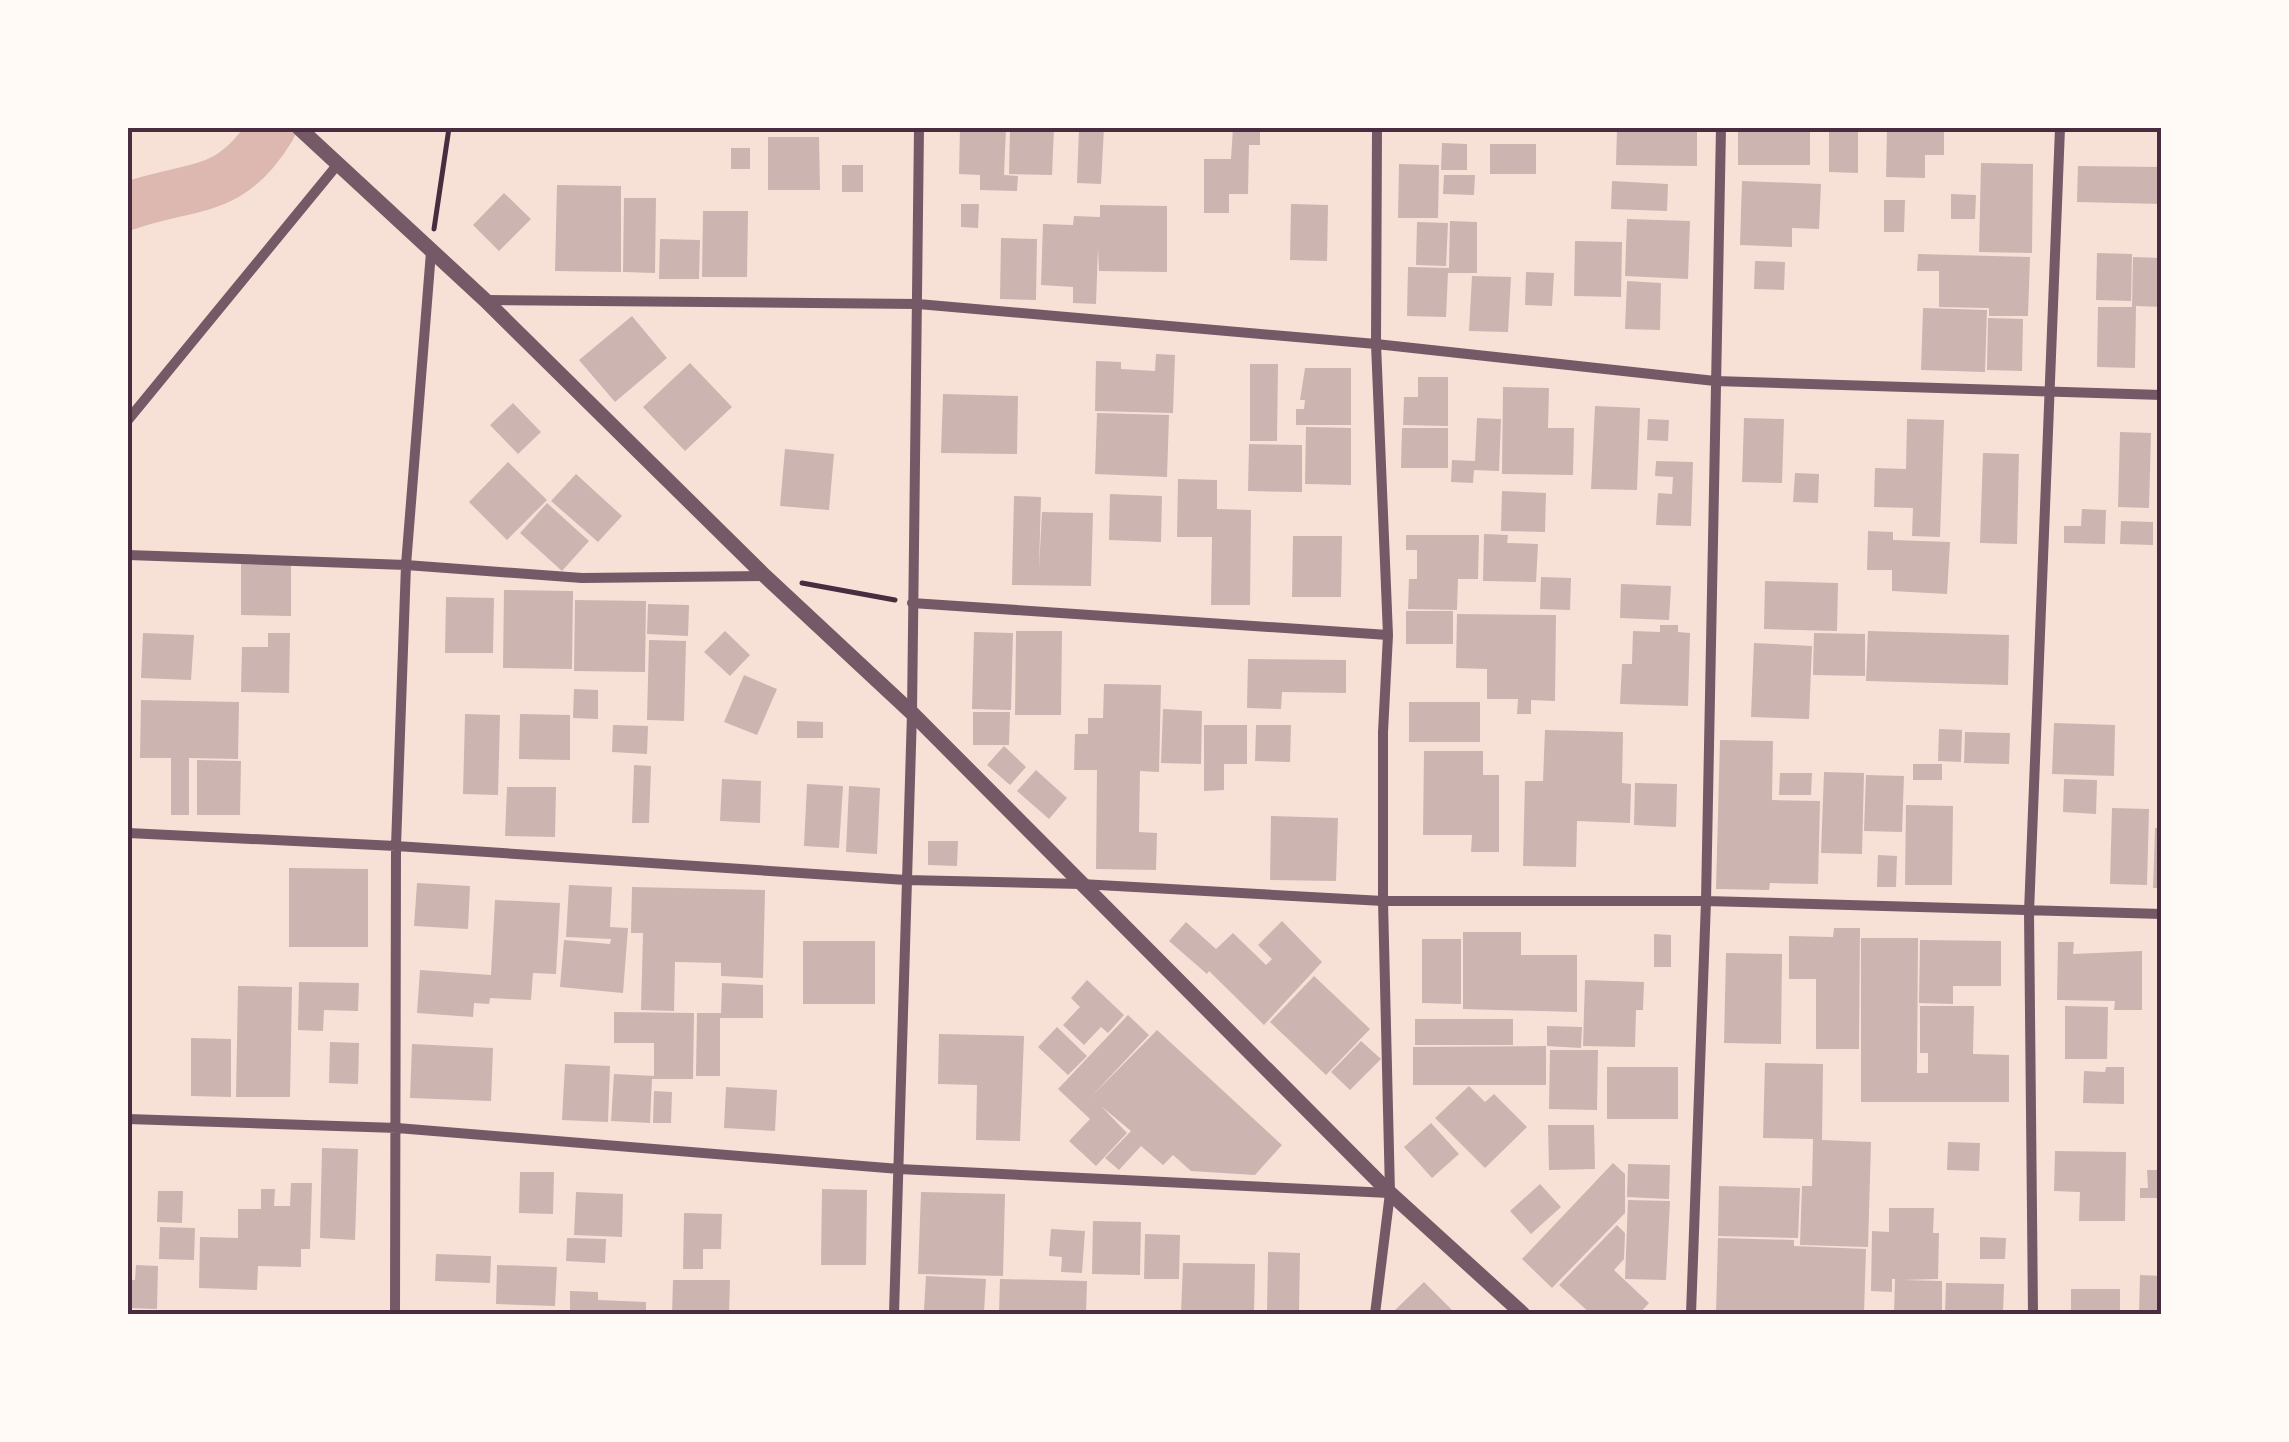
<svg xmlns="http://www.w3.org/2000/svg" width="2289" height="1442" viewBox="0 0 2289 1442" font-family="'Source Sans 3',sans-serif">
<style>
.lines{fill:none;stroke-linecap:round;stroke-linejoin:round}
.river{stroke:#dcb8b0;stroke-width:48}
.building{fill:#ccb4b1}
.path{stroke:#4a2c40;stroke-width:5}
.minor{stroke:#755966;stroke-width:10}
.tertiary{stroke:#755966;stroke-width:15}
.neatline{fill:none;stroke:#4a2c40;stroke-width:4}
</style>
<rect width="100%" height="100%" fill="#f7e1d7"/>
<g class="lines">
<path class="river" d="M128,206C195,183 231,196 272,128"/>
</g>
<path class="building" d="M960,128H1006L1004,175L1018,176L1017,191L980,190V175L959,174Z
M1028,128H1054L1052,175L1009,174L1010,129Z
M1079,128H1104L1101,184L1077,183Z
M1233,128H1260V145H1249L1248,194H1229V213H1204V159H1231Z
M1617,128H1697V166L1616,165Z
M1738,128H1810V165H1738Z
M1887,128H1944V155H1925V178L1886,177Z
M1829,131H1858V173L1829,172Z
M768,137H819L820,190H768Z
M1442,143L1467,144V170H1441Z
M1490,144H1536V174H1490Z
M731,148H750V169H731Z
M1981,163L2033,164L2032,253L1979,252Z
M1399,164L1439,165L1438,218H1398Z
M842,165H863V192H842Z
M2078,166L2162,167V204L2077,202Z
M1444,175H1475L1474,195L1443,194Z
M1612,181L1668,184L1667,211L1611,209Z
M1742,181L1821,184L1819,229L1792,228V247L1740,245Z
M557,185L621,186V272L555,271Z
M504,193L531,219L499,251L473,225Z
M1951,194L1976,195L1975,219H1951Z
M624,198H656L655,273L623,272Z
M1884,200H1905L1904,232H1884Z
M961,204H979L978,228L961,227Z
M1291,204L1328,205L1327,261L1290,260Z
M1100,205L1167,206V272L1099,271L1098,248L1096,304L1073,303V287L1041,285L1043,224L1073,225L1074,216L1100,217Z
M703,211H748L747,277H702Z
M1627,219L1690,221L1688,279L1625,276Z
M1450,221L1477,222V273H1448L1446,317L1407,316L1408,267L1449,268Z
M1417,222L1448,223L1446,266L1416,265Z
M1001,238L1037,239L1036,300L1000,299Z
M660,239L700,240L699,279H659Z
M1575,241L1622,242L1621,297L1574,296Z
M2097,253L2132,254L2131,301L2096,300Z
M1918,254L2030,257L2028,316H1989V308L1939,307V271H1917Z
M2133,257L2162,258V307L2136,306L2135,368L2097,367L2098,307H2132Z
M1755,261L1785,262L1784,290L1754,289Z
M1526,272L1554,273L1552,306L1525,305Z
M1472,276L1511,277L1508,332L1469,331Z
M1627,281L1661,283L1660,330L1625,329Z
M1923,308L1987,310L1985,372L1921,370Z
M632,316L667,358L615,402L579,360Z
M1988,318L2023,319L2022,371L1987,370Z
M1156,354L1175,355L1173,413L1095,411L1096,361L1121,362V369L1155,371Z
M690,363L732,407L685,451L643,407Z
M1250,364H1278L1277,441H1250Z
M1305,368H1351V425H1296V409H1304L1305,400H1300Z
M1418,377H1448V426L1403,425L1404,397H1418Z
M1503,387L1549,388L1548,428H1574L1573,475L1502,474Z
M943,394L1018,396L1017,454L941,453Z
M513,403L541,432L518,454L490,425Z
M1595,406L1640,408L1637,490L1591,489Z
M1097,413L1169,415L1167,477L1095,474Z
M1477,418L1501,419L1499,471L1474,470L1473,483L1451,482L1452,460L1475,461Z
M1744,418L1784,419L1782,483L1742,482Z
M1648,419L1669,420L1668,441L1647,440Z
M1907,419L1944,420L1940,537L1912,536L1913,508L1874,507L1875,468L1906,469Z
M1306,427L1351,428V485L1305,484Z
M1402,428H1448V468H1401Z
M2120,432L2151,433L2149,508L2118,507Z
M1249,444L1302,445V492L1248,491Z
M785,449L834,454L829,510L780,506Z
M1983,453L2019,454L2017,544L1980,543Z
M1656,461L1693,462L1691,526L1656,525L1658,493L1672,494L1673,477L1655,476Z
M508,462L547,500L507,540L469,502Z
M1795,473L1819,474L1818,503L1793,502Z
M576,474L622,516L598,542L551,501Z
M1178,479L1217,480V509L1251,510L1250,605H1211L1212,537H1177Z
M1502,491L1546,493L1545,532L1501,531Z
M1110,494L1162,496L1161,542L1109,540Z
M1014,496L1041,497L1039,569L1042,512L1093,513L1091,586L1012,585Z
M547,503L589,541L562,571L520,533Z
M2082,509L2106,510L2105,544L2064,543V526H2081Z
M2121,521L2153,522V545L2120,544Z
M1868,531L1893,532V540L1950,542L1947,594L1892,591V570H1867Z
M1484,534L1508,535L1507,543L1538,544L1536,582L1483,581Z
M1406,535H1479L1478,579H1458L1457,610L1408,609L1409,579H1417V550H1406Z
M1293,536H1342L1341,597H1292Z
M241,563L291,564V616L241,615Z
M1541,577L1571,578L1570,610L1540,609Z
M1765,581L1838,583L1837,631L1764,629Z
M1621,584L1671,586L1669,620L1620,618Z
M504,590L573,591L572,669L503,668Z
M446,597L494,598L493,653H445Z
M575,600L646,601L645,672L574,671Z
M648,604L689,605L688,636L647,634Z
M1406,611H1453V644H1406Z
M1457,614L1556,615L1555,701L1531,700V714H1517L1518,699H1487V669L1456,668Z
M1660,625H1678V632L1690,633L1688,706L1620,704L1622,664H1632L1633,631L1660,632Z
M725,631L750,655L730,676L704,652Z
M1016,631H1062L1061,715H1015Z
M1868,631L2009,635L2008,685L1866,681Z
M974,632L1013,633L1011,710L972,709Z
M143,633L194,635L191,680L141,678Z
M268,633H290L289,693L241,692L242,647H268Z
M1814,633L1865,634V676L1813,675Z
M649,640L686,641L684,721L647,720Z
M1754,643L1812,646L1809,719L1751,717Z
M1248,659L1346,660V693L1282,692L1281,709L1247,708Z
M744,675L777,689L757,735L724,722Z
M1104,684L1161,685L1159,772L1140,771L1139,832L1157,833L1156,870L1096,869L1097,770H1074L1075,734H1088V718H1103Z
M574,689L598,690V719L573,718Z
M141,700L239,702L238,759L189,758V815H171V758H140Z
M1409,702H1480V742H1409Z
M1163,709L1202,711L1201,764L1161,763Z
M973,712H1010L1009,745H973Z
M465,714L500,715L498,795L463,794Z
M520,714L570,715V760L519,759Z
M797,721L823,722V738H797Z
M2054,723L2115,725L2114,776L2052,774Z
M613,725L648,726L647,754L612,752Z
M1204,725H1247V764H1224V790L1204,791Z
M1256,725H1291L1290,762L1255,761Z
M1939,729L1962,730L1961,762L1938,761Z
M1545,730L1623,732L1622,783L1631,784L1630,823L1577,821L1576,867L1523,866L1525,781H1543Z
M1965,732L2010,733L2009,764L1964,763Z
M1720,740L1773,741L1772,800L1820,801L1818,884L1770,883L1769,890L1716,889Z
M1004,746L1026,767L1010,785L987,765Z
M1424,751H1483V775H1499V852H1471L1472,835H1423Z
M197,760L241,761L240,815H197Z
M1913,764H1942V780H1913Z
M634,765L651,766L649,823H632Z
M1036,770L1067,798L1049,819L1017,791Z
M1824,772L1864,773L1862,854L1821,853Z
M1780,773H1812L1811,795H1779Z
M1866,775L1904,776L1902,832L1864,831Z
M722,779L761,781L760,823L720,821Z
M2064,779L2097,780L2096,814L2063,812Z
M1635,783L1677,784L1676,827L1634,825Z
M807,784L843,786L839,848L804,846Z
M849,786L880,788L877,854L846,852Z
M507,787H556L555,837L505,836Z
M1906,805L1953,806L1952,885H1905Z
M2112,808L2149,809L2147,885L2110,884Z
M1271,816L1338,818L1336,881L1270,880Z
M2155,828H2162V888H2153Z
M928,841H958L957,866L928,865Z
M1878,855L1897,856L1896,887H1877Z
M289,868L368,869V947H289Z
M417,883L470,886L468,929L414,926Z
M569,885L612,887L610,927L628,928L623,993L560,987L564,940L610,944L611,939L566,937Z
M632,887L765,890L763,978L721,976V963L675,962L674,1011L641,1010L643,933H631Z
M495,900L560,903L556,974L533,973L531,1000L490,998L489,1004L474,1003L473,1017L417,1013L420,970L491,975Z
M1282,921L1322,962L1264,1025L1209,971L1207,974L1169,941L1186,922L1216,949L1233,933L1266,965L1272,959L1258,945Z
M1834,928H1860L1859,1049H1816V979H1789V936L1833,937Z
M1463,932H1521V955H1577V1012L1463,1009Z
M1654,934L1671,935V967H1654Z
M1861,938H1918L1917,1073H1928V1053H1920V1006H1974L1973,1054L2009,1055V1102H1861Z
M1422,939H1461V1004L1422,1003Z
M1920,940L2001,941V986H1953V1004L1919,1003Z
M803,941H875V1004H803Z
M2058,942H2074L2073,954L2142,951V1010H2114L2115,1001L2057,1000Z
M1726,953L1782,954L1781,1044L1724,1043Z
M1314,976L1370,1029L1326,1075L1270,1022Z
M1087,980L1124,1015L1108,1033L1101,1027L1084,1045L1063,1025L1080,1007L1071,998Z
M1585,980L1644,982L1643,1010H1636L1635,1047L1583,1046Z
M299,982L359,983L358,1011L324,1010L323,1031L298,1030Z
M722,983L763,985V1018H720V1076H696L697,1013H721Z
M238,986L292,987L290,1097H236Z
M2065,1006L2108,1007L2107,1059H2065Z
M614,1012L694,1013L693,1079H652L650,1123L611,1121L614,1074L654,1076V1043H614Z
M1128,1015L1149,1035L1090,1098L1157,1030L1282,1145L1255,1175L1191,1171L1173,1155L1163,1165L1141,1146L1119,1170L1105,1158L1131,1131L1101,1106L1127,1133L1096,1166L1069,1141L1090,1119L1058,1089Z
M1415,1019H1513V1045H1415Z
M1547,1026L1582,1027L1581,1048L1547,1046Z
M1057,1027L1087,1056L1068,1075L1038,1047Z
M939,1034L1024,1036L1020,1141L976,1140L977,1085L938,1084Z
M191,1038L231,1039V1097L191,1096Z
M1361,1041L1381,1059L1350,1090L1331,1072Z
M330,1042L359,1043L358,1084L329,1083Z
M412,1044L493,1048L491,1101L410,1098Z
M1546,1046V1085H1413V1047Z
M1550,1050H1598L1597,1110L1549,1109Z
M1765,1063L1823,1064L1822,1140L1871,1142L1868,1247L1800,1245L1802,1186H1812L1813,1139L1763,1138Z
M565,1064L610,1066L608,1122L562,1120Z
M1607,1067H1678V1119H1607Z
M2106,1067H2124V1104L2083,1103L2084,1071L2105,1072Z
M1469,1086L1485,1102L1494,1094L1527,1127L1485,1168L1435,1118Z
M726,1087L777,1090L775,1131L724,1128Z
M654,1091L672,1092L671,1123H653Z
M1431,1123L1459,1154L1432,1178L1404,1147Z
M1548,1125H1594L1595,1169L1549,1170Z
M1948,1142L1980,1143L1979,1171L1947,1170Z
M322,1148L358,1149L355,1240L320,1238Z
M2055,1151L2126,1152L2125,1221H2079L2080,1192L2054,1191Z
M1613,1163L1625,1174V1213L1552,1288L1522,1259Z
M1628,1164L1670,1165L1669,1199L1627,1197Z
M2147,1170H2162V1198H2140V1188H2148Z
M520,1172H554L553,1214L519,1213Z
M291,1183H312L310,1249H301V1267L258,1266L257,1290L199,1288L200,1237L238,1238V1209H261V1189H275L274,1206H290Z
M1540,1184L1561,1207L1531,1234L1510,1211Z
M1719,1186L1800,1188L1798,1238L1718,1236Z
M822,1189L867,1190L866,1265H821Z
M158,1191H183L182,1223L157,1222Z
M576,1192L623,1194L622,1237L574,1235Z
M921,1192L1005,1194L1003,1276L918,1274Z
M1628,1200L1670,1201L1666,1280L1625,1279Z
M1889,1208H1934L1933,1233H1939L1938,1279L1902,1280L1942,1281V1314H1894L1895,1279H1892V1292L1871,1291L1872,1231L1889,1232Z
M684,1213L722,1214L721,1249H703V1269H683Z
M1093,1221L1141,1222L1140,1275L1092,1274Z
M1617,1225L1625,1233L1624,1259L1614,1270L1649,1303L1639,1314H1591L1559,1285Z
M160,1227L195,1228L194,1260L159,1259Z
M1051,1229L1085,1231L1082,1273L1061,1272L1062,1257L1049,1256Z
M1145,1234L1180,1235L1179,1279H1144Z
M1980,1237L2006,1238L2005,1259H1980Z
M567,1238L606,1239L605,1263L566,1261Z
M1718,1238L1794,1240V1246L1866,1249L1864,1314H1716Z
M1268,1252L1300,1253L1299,1314H1267Z
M436,1254L491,1256L490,1283L435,1281Z
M1183,1263L1255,1264L1254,1314H1181Z
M136,1265L158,1266L157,1309L128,1308V1280H135Z
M497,1265L557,1267L555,1306L496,1304Z
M2140,1275L2162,1276V1314H2139Z
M926,1276L986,1279L984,1312L924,1310Z
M1000,1279L1087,1281L1086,1314L999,1313Z
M673,1280H730L729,1314H672Z
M1424,1282L1456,1314H1397L1394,1311Z
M1946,1283L2004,1284L2003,1314H1945Z
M2071,1289H2120V1314H2071Z
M570,1291L598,1292V1300L646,1302V1314H570Z"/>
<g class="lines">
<path class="path" d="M434,229L449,128
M802,583L895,600"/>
<path class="minor" d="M486,300L918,304L1376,344L1715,381L2162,395
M128,420L338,164
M128,555L406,565L582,578L764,576
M912,603L1388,635
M128,833L396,846L906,880L1081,884L1383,901H1706L2162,914
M128,1119L397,1128L899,1169L1389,1193
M395,1314L396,846L406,565L431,252
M894,1314L912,713L919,128
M1375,1314L1390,1193L1383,901V732L1388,635L1376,344L1377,128
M1691,1314L1706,901L1721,128
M2033,1314L2029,912L2060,128"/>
<path class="tertiary" d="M299,128L485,300L765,576L912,713L1390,1193L1523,1314"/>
</g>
<rect width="2289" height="1442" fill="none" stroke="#fffaf5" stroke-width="260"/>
<rect x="130" y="130" width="2029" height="1182" class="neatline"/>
</svg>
